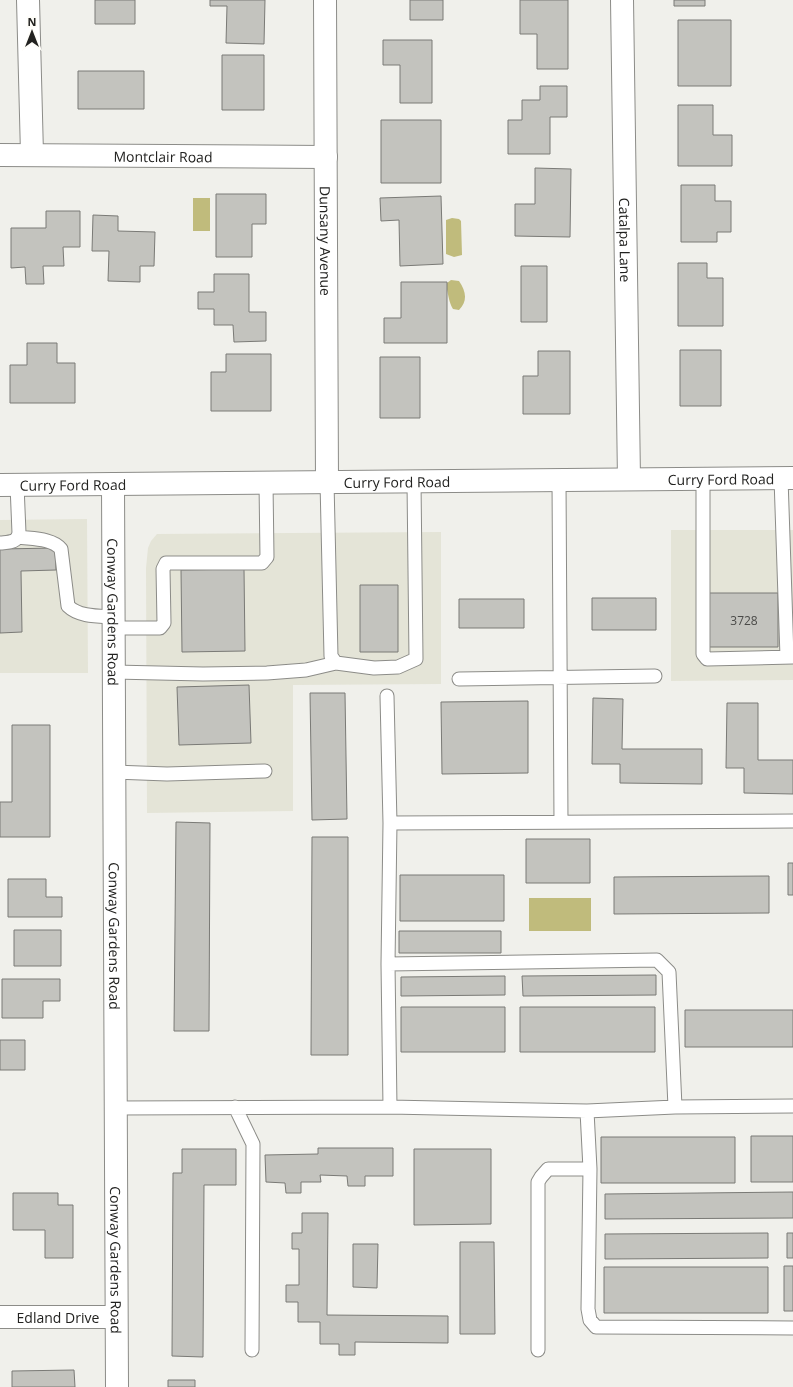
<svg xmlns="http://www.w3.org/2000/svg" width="793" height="1387" viewBox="0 0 793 1387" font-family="'Open Sans',sans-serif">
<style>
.built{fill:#e4e4d7}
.water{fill:#c0bb7c}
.building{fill:#c3c3be;stroke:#7a7a76}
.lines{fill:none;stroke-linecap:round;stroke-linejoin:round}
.service-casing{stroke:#8c8c88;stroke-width:15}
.minor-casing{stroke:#8c8c88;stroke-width:24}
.tertiary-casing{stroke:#8c8c88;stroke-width:24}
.service{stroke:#fff;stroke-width:13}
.minor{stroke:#fff;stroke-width:22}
.tertiary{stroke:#fff;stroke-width:22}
.labels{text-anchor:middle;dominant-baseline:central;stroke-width:3;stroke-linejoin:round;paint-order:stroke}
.number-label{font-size:12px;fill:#4a4a48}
.street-label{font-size:14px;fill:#222220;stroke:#fefdf8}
</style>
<rect width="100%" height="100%" fill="#f0f0eb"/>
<path class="built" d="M87,519L88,673H0V520Z
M671,530H793V680L671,681Z
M441,532V684L293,685V811L147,813L146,568L148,548L151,541L157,534Z"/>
<path class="water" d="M193,198H210V231H193Z
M452,218L459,219L461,221L462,255L454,257L446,254V220Z
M451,280L459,281C466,291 468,301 459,310L453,309C449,303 448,293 446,285L447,283Z
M529,898H591V931H529Z"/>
<path class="building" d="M95,0H135V24H95Z
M210,0H265L264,44L226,43L227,6H210Z
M410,0H443V20H410Z
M520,0H568V69H537V34H520Z
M674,0H705V6H674Z
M678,20H731V86H678Z
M383,40H432V103H400V65H383Z
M222,55H264V110H222Z
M78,71H144V109H78Z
M540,86H567V117H550V154H508V120H522V100H540Z
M678,105H713V135H732V166H678Z
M381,120H441V183H381Z
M535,168L571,169L570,237L515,236V204H535Z
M681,185H715V201H731V232H717V242H681Z
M216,194H266V224H252V257H216Z
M441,196L443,264L400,266L399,220L381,221L380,198Z
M46,211H80V247H63L64,266H43L44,284H26L25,267L11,268V228H46Z
M93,215L118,216V231L155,232L154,266H140V282L108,281L109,251H92Z
M678,263H707V278H723V326H678Z
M521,266H547V322H521Z
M214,274H249V312H266V341L234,342L233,325H214V309H198V292H214Z
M401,282H447V343H384V318H401Z
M27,343H57V363H75V403H10V365H27Z
M680,350H721V406H680Z
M538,351H570V414H523V376H538Z
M226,354H271V411H211V372H226Z
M380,357H420V418H380Z
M55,548L56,570L21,571L22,632L0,633V549Z
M244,569L245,651L182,652L181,570Z
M360,585H398V652H360Z
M709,593H778V647H709Z
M592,598H656V630H592Z
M459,599H524V628H459Z
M249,685L251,743L179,745L177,687Z
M310,693H345L347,819L312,820Z
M593,698L623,699L622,749H702V784L620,783V764H592Z
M528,701V773L442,774L441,702Z
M727,703H758V760H793V794L744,793V768H726Z
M12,725H50V837H0V802H12Z
M176,822L210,823L209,1031H174Z
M312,837H348V1055H311Z
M526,839H590V883H526Z
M788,863H793V895H788Z
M400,875H504V921H400Z
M769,876V913L614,914V877Z
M8,879H46V897H62V917H8Z
M14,930H61V966H14Z
M399,931H501V953H399Z
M656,975V995L523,996L522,976Z
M505,976V995L401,996V977Z
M2,979H60V1001H43V1018H2Z
M401,1007H505V1052H401Z
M520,1007H655V1052H520Z
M685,1010H793V1047H685Z
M0,1040H25V1070H0Z
M751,1136H793V1182H751Z
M601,1137H735V1183H601Z
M318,1148H393V1176H365V1186H348L347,1176L320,1175L321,1182H301V1193H286L285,1183L266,1182L265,1155L318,1154Z
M182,1149H236V1185H204L203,1357L172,1356L173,1173H182Z
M414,1149H491V1224L414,1225Z
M793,1192V1218L605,1219V1194Z
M13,1193H58V1205H73V1258H45V1230H13Z
M302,1213H328L327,1315L448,1316V1343L355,1342V1355H339V1344H320V1322H298V1302H286V1285H299V1249H292V1233H302Z
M768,1233V1258L605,1259V1234Z
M787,1233H793V1258H787Z
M460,1242H494L495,1334H460Z
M353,1244H378L377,1288L353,1287Z
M784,1266H793V1311H784Z
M604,1267H768V1313H604Z
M74,1370L75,1387H12V1371Z
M168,1380H195V1387H168Z"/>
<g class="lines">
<defs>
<path id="service" d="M703,478V654L707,659L793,657
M781,478L787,657
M559,480L561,822
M327,482L331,656L336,663L374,668L398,667L416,659L414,482
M18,537C32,539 52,538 61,549L68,606C79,617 99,616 114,617
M0,543C9,542 17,543 19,533L17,485
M114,628H160L164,623L163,569L166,563H262L267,557L266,483
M114,672L203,674L267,673L306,670L336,663
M459,679L655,676
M387,696L390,823L388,964L390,1107
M114,772L167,774L265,771
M390,823L793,821
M388,964L657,960L669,972L675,1107
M235,1107L253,1144L252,1350
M116,1108L390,1107L587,1111L675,1107L793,1106
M587,1111L590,1169L588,1309L590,1320L596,1327L793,1328
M538,1350V1182L541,1177L548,1169H590"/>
<g id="minor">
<path d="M28,0L32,154"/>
<path id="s1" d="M325,0L327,482"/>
<path id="s2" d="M622,0L629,479"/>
<path id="s3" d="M0,155L326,157"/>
<path id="s4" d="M0,1317H116"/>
</g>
<g id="tertiary">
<path id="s5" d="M0,485L793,478"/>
<path id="s6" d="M113,485L117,1387"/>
</g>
</defs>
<use href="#service" class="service-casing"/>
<use href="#minor" class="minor-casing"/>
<use href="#tertiary" class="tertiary-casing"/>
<use href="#service" class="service"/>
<use href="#minor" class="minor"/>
<use href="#tertiary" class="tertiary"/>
</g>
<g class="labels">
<g class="number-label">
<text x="744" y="620">3728</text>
</g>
<g class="street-label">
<text stroke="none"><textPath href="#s3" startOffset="163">Montclair Road</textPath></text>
<text stroke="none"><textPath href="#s2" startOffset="240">Catalpa Lane</textPath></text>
<text stroke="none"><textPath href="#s1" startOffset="241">Dunsany Avenue</textPath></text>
<text stroke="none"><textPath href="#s5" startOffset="721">Curry Ford Road</textPath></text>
<text stroke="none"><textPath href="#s5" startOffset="397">Curry Ford Road</textPath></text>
<text stroke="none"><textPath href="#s5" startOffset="73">Curry Ford Road</textPath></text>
<text stroke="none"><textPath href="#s6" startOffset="127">Conway Gardens Road</textPath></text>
<text stroke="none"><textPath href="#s6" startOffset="451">Conway Gardens Road</textPath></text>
<text stroke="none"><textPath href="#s6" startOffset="775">Conway Gardens Road</textPath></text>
<text stroke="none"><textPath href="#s4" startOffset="58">Edland Drive</textPath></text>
</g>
</g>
<g transform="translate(32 32)" stroke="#fefdf8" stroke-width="3" paint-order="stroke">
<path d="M0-3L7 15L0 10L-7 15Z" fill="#222220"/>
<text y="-6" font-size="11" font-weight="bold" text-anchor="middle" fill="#222220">N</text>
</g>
</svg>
